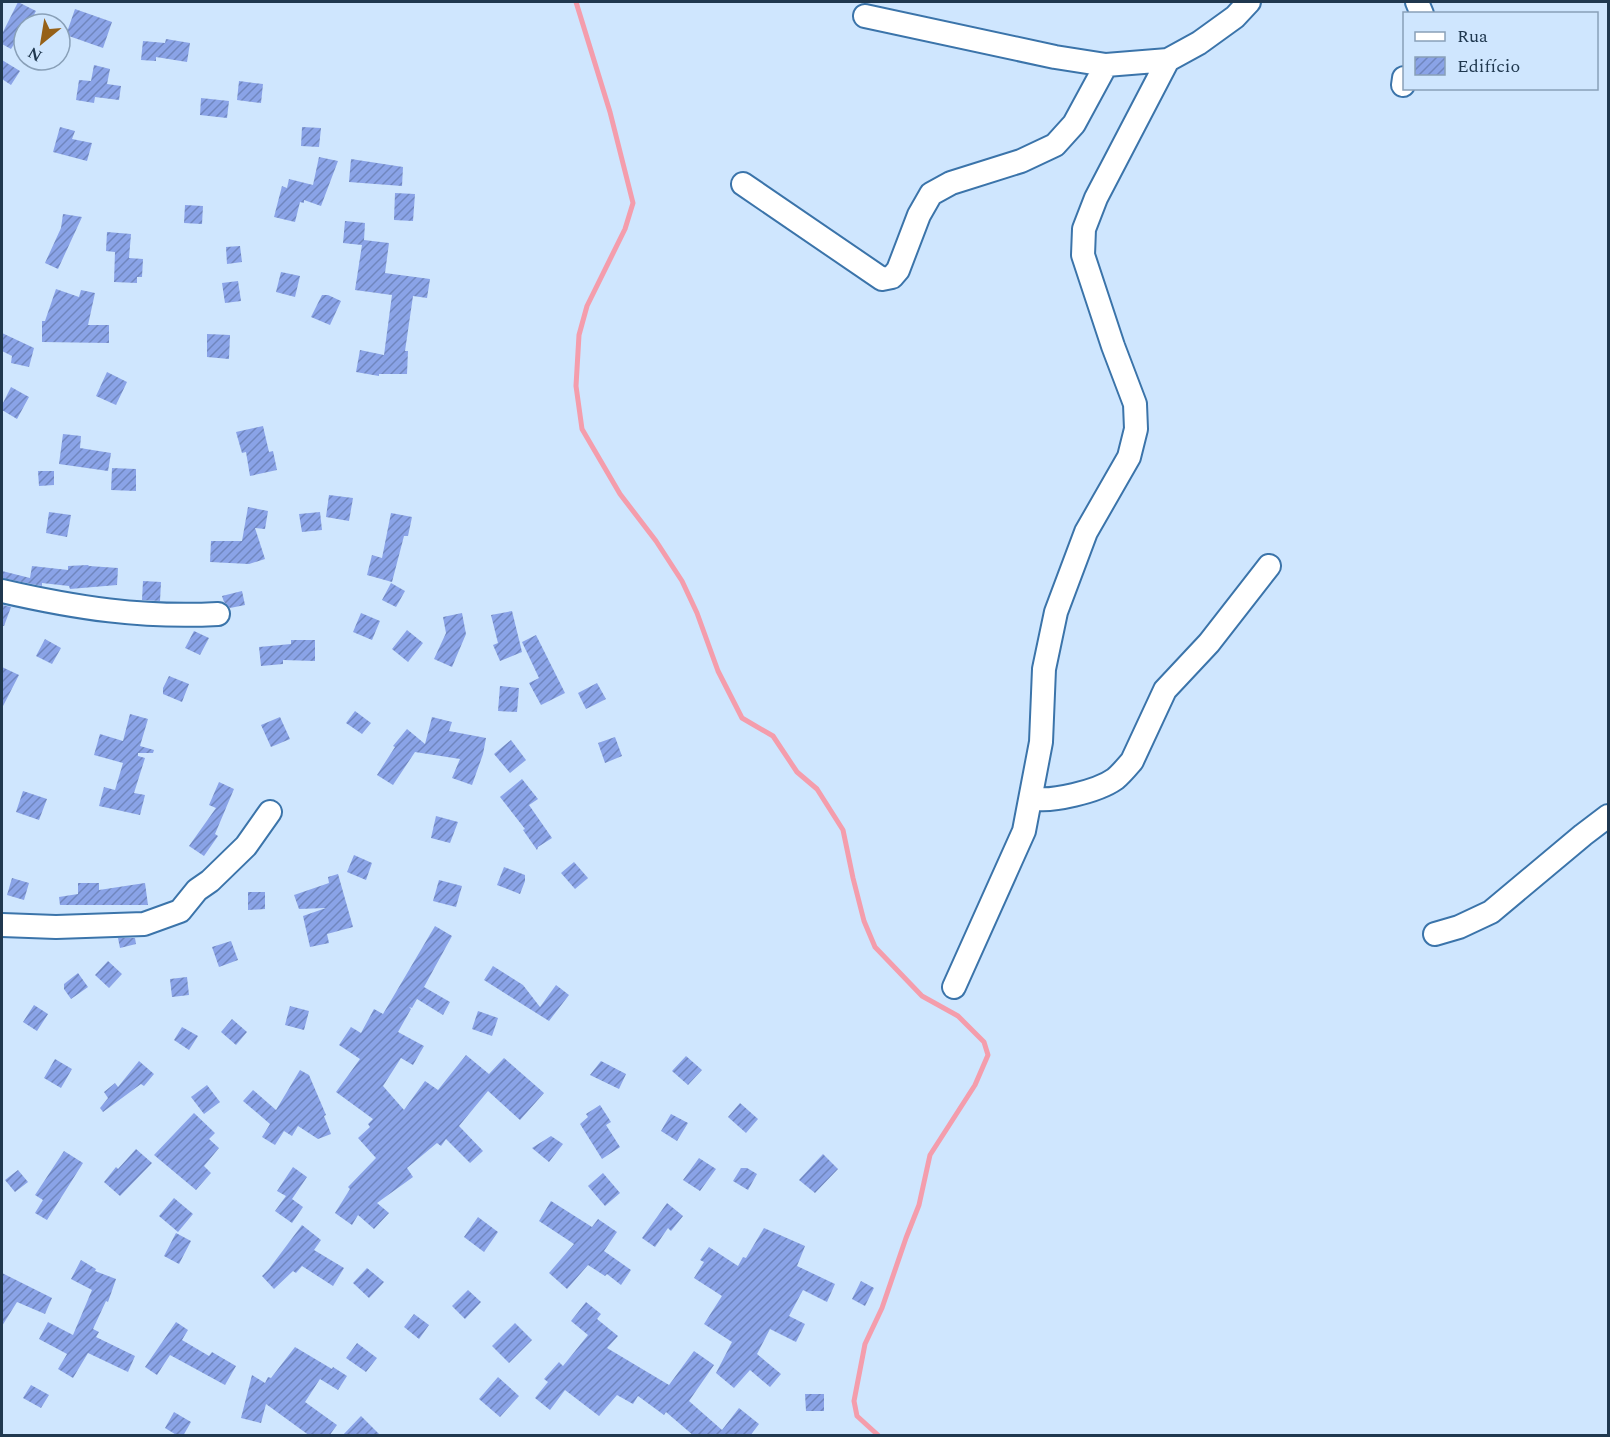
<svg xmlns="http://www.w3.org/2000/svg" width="1610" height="1437" viewBox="0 0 1610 1437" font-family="Spectral,serif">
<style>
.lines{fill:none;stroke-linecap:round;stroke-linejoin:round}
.stream{stroke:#f49dac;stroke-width:5}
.building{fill:url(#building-hatch)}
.street-casing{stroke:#3b74aa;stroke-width:26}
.street{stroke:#fff;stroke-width:22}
</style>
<defs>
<pattern id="building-hatch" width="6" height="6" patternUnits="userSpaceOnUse" patternTransform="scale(1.5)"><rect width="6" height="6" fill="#8aa3e7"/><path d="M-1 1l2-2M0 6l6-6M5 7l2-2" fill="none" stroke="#7086be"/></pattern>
</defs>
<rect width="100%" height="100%" fill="#cfe6fe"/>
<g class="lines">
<path class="stream" d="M576,2L610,112L633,203L625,229L587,306L579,335L576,386L582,429L620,494L656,541L682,581L697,613L718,671L742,718L773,736L797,772L817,789L843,830L853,878L864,921L875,947L922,996L958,1016L984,1042L988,1055L975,1085L930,1155L919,1205L906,1238L882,1308L865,1344L854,1401L857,1416L879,1436"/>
</g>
<path class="building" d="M18,2L36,11L29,24H24V34L21,33L11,49L2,44V34Z
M75,9L112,22L103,48L66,35Z
M166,39L190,43L187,62L156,57V61L141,60L143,41L165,43Z
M2,60L20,71L11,85L2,79Z
M94,65L110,69L107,84L121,86L119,100L95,97L94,103L76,100L79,80L91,81Z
M239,81L263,84L261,103L237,100Z
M201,98L229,101L227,118L200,115Z
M60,127L75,131L72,139L92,143L87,161L53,152Z
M302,127L321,128L319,147L301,146Z
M319,157L338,161L321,206L304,200V203L300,202L295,222L274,217L282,186L287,188L289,179L313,185Z
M351,159L403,167L402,186L349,182Z
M395,193L415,194L413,221L394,220Z
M185,205L203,206L202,224L184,223Z
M63,214L82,217L58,269L45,263L61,228Z
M345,221L365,223L364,240L389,243L385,273L430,279L427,298L413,296L405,351H408L407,374H379V376L356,372L360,350L384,355L392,295L355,290L362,245L343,243Z
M107,232L131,234L129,258L143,259L142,277H137V283L114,282L115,252L106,251Z
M240,246L242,262L227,264L226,247Z
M281,272L300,276L295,297L276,292Z
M238,281L241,301L225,303L222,283Z
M56,289L79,297L81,290L95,293L88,325H109V343L42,342V321H45Z
M322,295H328L341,301L330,325L311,317Z
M2,333L34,348L29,367L11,363L12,356L2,351Z
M207,334L230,335L229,359L207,357Z
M107,372L127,382L116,405L96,396Z
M11,387L29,397L17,419L2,410V405Z
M263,426L269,452L273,451L277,470L250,476L246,452L242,453L236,432Z
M63,434L81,436L80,448L111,453L108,471L59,464Z
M112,468L136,469V491L111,490Z
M38,471H54V485L39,486Z
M329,495L353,498L349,521L326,517Z
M248,507L268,511L265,529L255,528L265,559L249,564L210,562L211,541H242Z
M49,512L71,515L67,537L46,533Z
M320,512L322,530L302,532L299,514Z
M391,513L412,517L408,536H404L392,582L367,575L372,555L382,558Z
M88,565L89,566L118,568L117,585L70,589L69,586L42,583V586L2,578V571L30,578L32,566L68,570V566Z
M143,581L161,582L160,601L142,600Z
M391,583L405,591L396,607L382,600Z
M242,591L245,605L230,608L224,602L222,596Z
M2,605L11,607L4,626H2Z
M512,611L522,652L500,661L493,645L498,643L491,615Z
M361,613L380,621L372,640L353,632Z
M462,613L466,634L452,667L434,659L446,633L443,617Z
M407,630L423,643L408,662L392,649Z
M194,631L209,638L200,655L185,648Z
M536,635L565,693L541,705L529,683L539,678L522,642Z
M45,639L61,648L52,664L36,656Z
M291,640H315V661L283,660V664L261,666L259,647L291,644Z
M2,667L19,675L2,708Z
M169,676L189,684L182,702L163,694V688Z
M597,683L606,699L586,709L578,693Z
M500,686L519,688L517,712L498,711Z
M355,711L371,723L362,734L346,723Z
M130,714L148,719L140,746L154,750L153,753H138V756L145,758L134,793L145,795L140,815L99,806L104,787L115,790L123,763L94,755L100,734L123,741Z
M280,717L290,739L271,747L261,725Z
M432,717L452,722L449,731L486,738L483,754L472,785L452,778L460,759L415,752L393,785L377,775L395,747L393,746L407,729L425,744Z
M615,737L622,756L605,763L598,743Z
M511,740L526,760L510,773L494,754Z
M522,779L538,799L529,805L552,838L538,847L537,850L523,830L525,829L500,797Z
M219,782L234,789L215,834L218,836L204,856L189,846L216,808L209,805Z
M23,791L47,799L39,820L16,812Z
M436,816L458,822L450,843L431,838Z
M354,855L372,863L366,880L347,872Z
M574,862L588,878L575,889L561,873Z
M504,867L525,875V881L520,894L497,885Z
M338,874L353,927L327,934L329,943L310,947L303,916L326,908L299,909L294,895L329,883L328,877Z
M12,878L29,883L24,900L7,895Z
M439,880L462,886L456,907L433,901Z
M78,883H99V890L145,883L148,905H60L59,897L78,894Z
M248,892H265V909L248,910Z
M435,926L452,936L424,987L450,1002L443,1015L417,999L412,1008L409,1007L411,1009L398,1032L424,1046L413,1065L401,1058L383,1086L404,1110L425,1081L438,1090L466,1055L489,1074L504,1058L544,1093L520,1120L488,1091L459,1126L483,1151L470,1163L446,1139L441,1146L437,1143L407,1168L413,1177L377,1203L389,1213L374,1229L358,1215L352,1225L335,1213L350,1189L348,1187L376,1158L358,1138L370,1127L368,1124L373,1119L336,1092L360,1059L339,1045L351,1027L361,1033L374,1009L383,1014Z
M118,938H135L136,944L120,948Z
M231,941L238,960L219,967L212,947Z
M108,961L122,974L109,988L95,975Z
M493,966L523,985L540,1007L556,985L569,995L549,1021L484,980Z
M78,973L88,987L71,999L64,989V984Z
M187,977L189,995L172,997L170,979Z
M34,1005L48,1014L37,1031L23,1022Z
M290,1006L309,1011L304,1030L285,1025Z
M478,1011L498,1018L492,1036L472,1029Z
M232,1019L247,1032L236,1045L221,1032Z
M182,1027L198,1036L189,1050L174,1040Z
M686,1056L702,1070L688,1085L672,1071Z
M55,1059L72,1069L61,1088L44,1078Z
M139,1061L154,1074L144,1086L141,1084L103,1112L100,1108L108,1098L104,1092L115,1083L118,1087Z
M601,1061L626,1074L619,1089L590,1075Z
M300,1070L309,1075L326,1115L324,1116L331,1134L318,1139L298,1126L292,1136L284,1131L275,1145L262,1137L270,1124L243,1101L253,1090L276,1110Z
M207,1085L220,1102L204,1114L191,1097Z
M740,1103L758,1119L746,1133L728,1117Z
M600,1105L611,1122L606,1125L620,1147L602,1159L580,1124L588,1117L586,1114Z
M194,1113L215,1133L209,1139L219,1148L204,1166L211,1173L196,1190L154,1155Z
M671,1114L688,1123L677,1141L661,1131Z
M551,1136L563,1144L549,1162L532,1148Z
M136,1149L152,1163L120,1196L104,1182L116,1167L118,1169Z
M64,1151L83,1163L47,1220L35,1213L43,1200L35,1195Z
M823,1154L838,1169L815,1193L799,1180Z
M699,1158L716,1169L700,1191L683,1180Z
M293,1167L307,1177L292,1199L303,1207L292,1223L275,1211L286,1196L277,1191Z
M741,1168H747L757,1174L748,1190L733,1181Z
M18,1170L28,1182L15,1192L5,1180Z
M603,1173L620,1193L605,1206L588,1186Z
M174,1198L193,1214L178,1232L159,1216Z
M551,1201L592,1227L598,1219L617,1232L604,1251L631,1270L621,1285L607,1274L605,1276L588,1265L567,1289L549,1273L574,1244L539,1221Z
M667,1203L683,1216L671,1231L668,1228L655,1247L642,1238Z
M478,1217L498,1232L484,1252L464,1237Z
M302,1225L321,1240L314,1250L344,1268L333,1286L302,1266L296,1273L293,1271L274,1289L262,1276L269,1269Z
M764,1228L805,1246L797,1266L835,1284L827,1302L803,1290L789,1316L805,1324L796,1342L770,1329L757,1354L781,1374L770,1387L750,1370L734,1388L716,1373L732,1342L704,1324L722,1296L694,1278L704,1262L700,1260L709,1247L738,1266L743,1257L746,1258Z
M176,1233L191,1241L179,1264L164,1256Z
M81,1260L96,1269L95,1271L116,1279L108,1302L106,1301L93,1329L99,1332L96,1337L135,1356L128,1372L88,1353L73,1378L58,1369L67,1354L39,1339L48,1322L73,1335L92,1290L71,1279Z
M367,1268L384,1282L369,1298L353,1283Z
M2,1273L52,1298L45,1314L17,1302L2,1326Z
M861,1281L874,1288L865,1306L852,1299Z
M468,1290L481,1302L465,1319L452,1306Z
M586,1302L601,1314L597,1319L618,1336L607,1348L669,1385L694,1351L714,1365L689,1401L722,1430L739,1408L759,1424L750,1436H694L666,1412L664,1415L638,1396L633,1404L617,1395L599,1416L565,1390L550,1410L535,1398L548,1382L544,1379L559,1362L563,1366L588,1335L571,1321Z
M414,1314L429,1325L419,1339L404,1327Z
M176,1322L188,1330L182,1340L209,1356L212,1352L236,1366L225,1385L170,1355L157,1375L145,1367Z
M515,1323L532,1340L509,1363L492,1346Z
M357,1343L377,1358L366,1372L346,1358Z
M295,1347L332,1369L333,1367L347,1376L338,1390L320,1379L305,1402L337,1425L329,1436H310L266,1404L261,1423L241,1418L252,1375L265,1383L268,1377L271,1378Z
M498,1377L519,1396L500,1417L479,1399Z
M31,1385L49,1395L41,1408L23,1398Z
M805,1394H824V1411H806Z
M174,1412L191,1422L183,1436H178L165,1428Z
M361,1416L381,1436H342Z"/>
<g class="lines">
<defs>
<path id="street" d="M1417,2L1422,14
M865,16L1055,57L1106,65L1168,60
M1403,85L1404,78
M743,184L882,279L892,277L898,270L919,215L931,194L951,183L1021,161L1055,145L1074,124L1106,65
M2,591C76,608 142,618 218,614
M1031,798C1051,803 1098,791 1115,779C1121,774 1126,768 1132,761L1165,690L1209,643L1269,566
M2,925L56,927L144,924L180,911L197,890L210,881L246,846L270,812
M1435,934L1459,927L1491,912L1583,835L1608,816
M954,987L1024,831L1041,742L1044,669L1056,612L1086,532L1129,457L1136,429L1135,404L1113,346L1083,255L1084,229L1096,198L1168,60L1199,43L1235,17L1249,2"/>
</defs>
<use href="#street" class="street-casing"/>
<use href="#street" class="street"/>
</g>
<rect width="1610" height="1437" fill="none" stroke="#20384f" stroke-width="6"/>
<rect x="1403" y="12" width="195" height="78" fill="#cfe6fe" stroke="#89a0b8" stroke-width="1.5"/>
<rect x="1415" y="32" width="30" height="9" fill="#ffffff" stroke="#89a0b8" stroke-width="1.5"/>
<text x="1457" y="42" font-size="18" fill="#20384f">Rua</text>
<rect x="1415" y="57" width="30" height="18" fill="url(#building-hatch)" stroke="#89a0b8" stroke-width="1.5"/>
<text x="1457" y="72" font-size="18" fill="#20384f">Edifício</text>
<g transform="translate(42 42) rotate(210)"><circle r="28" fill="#cfe6fe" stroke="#89a0b8" stroke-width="1.5"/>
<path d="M0-4.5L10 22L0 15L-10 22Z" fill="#966118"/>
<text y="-9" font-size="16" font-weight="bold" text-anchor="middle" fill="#20384f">N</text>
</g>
</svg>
